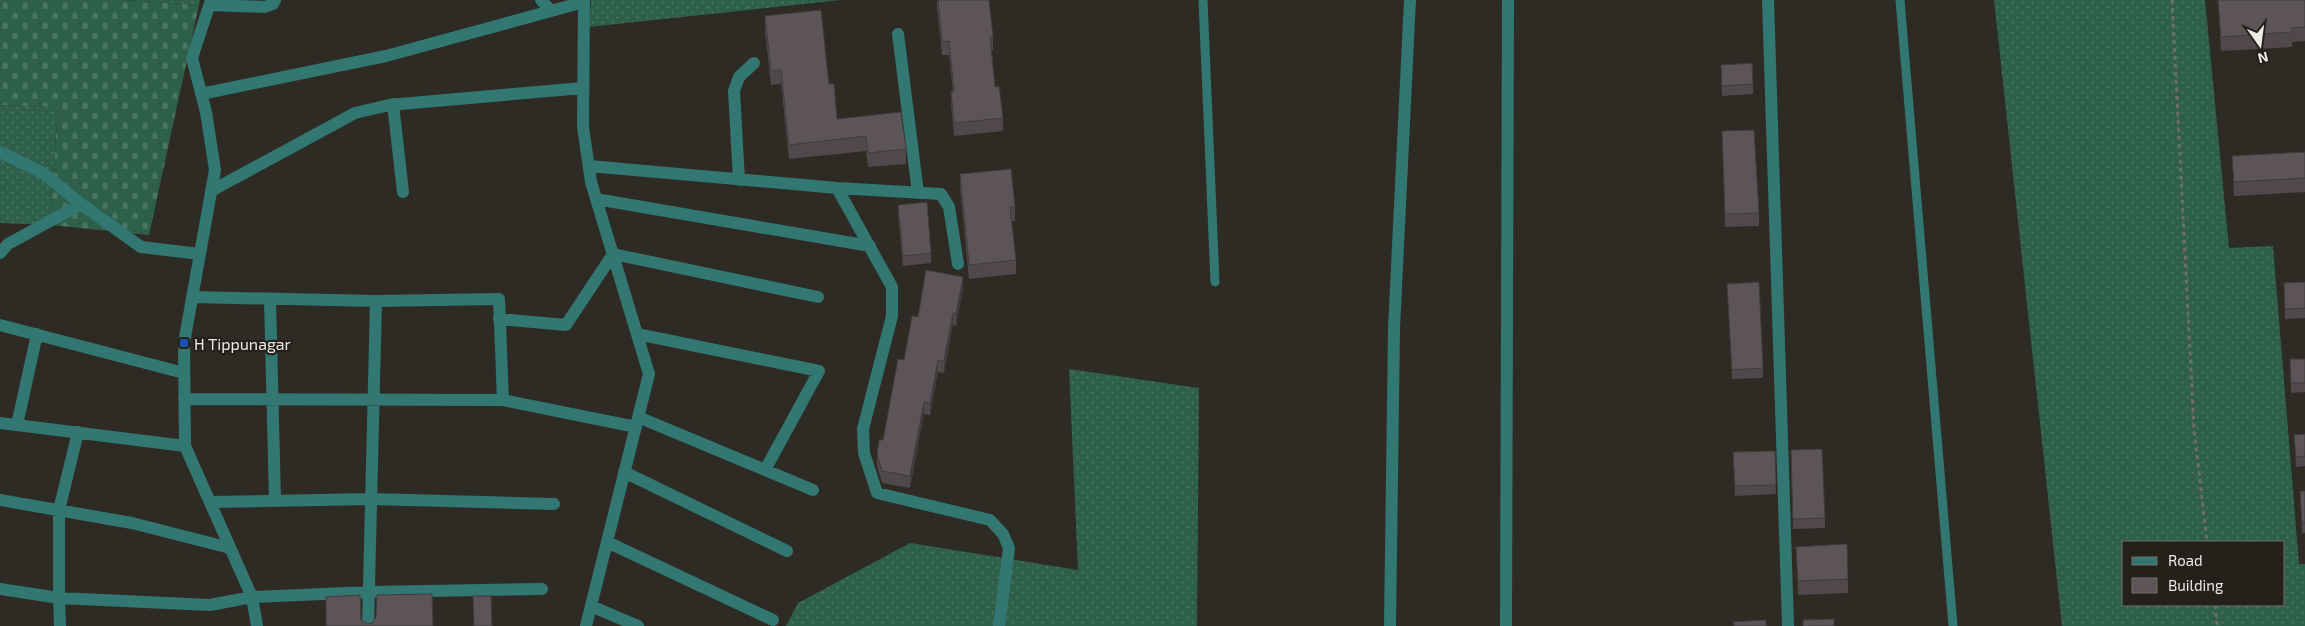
<svg xmlns="http://www.w3.org/2000/svg" width="2305" height="626" viewBox="0 0 2305 626" font-family="'Exo 2',sans-serif">
<style>
.grass{fill:url(#grass-dots);fill-rule:evenodd}
.cemetery{fill:url(#cemetery-stones)}
.lines{fill:none;stroke-linecap:round;stroke-linejoin:round}
.path{stroke:#6f6d67;stroke-width:3;stroke-dasharray:4 4;stroke-linecap:butt}
.lane{stroke:#327772;stroke-width:9}
.street{stroke:#327772;stroke-width:12}
.wall{fill:#50484b}
.shaded-wall{fill:#413b3d}
.building{fill:#5d5457;stroke:#413b3d}
.transit-dot{fill:#1a4fb4;stroke:#23211a;stroke-width:2}
.labels{text-anchor:middle;dominant-baseline:central;stroke-width:4.5;stroke-linejoin:round;paint-order:stroke}
.poi-label{font-size:16px;fill:#eceae6;stroke:#23211a;text-anchor:start}
</style>
<defs>
<pattern id="grass-dots" width="8" height="8" patternUnits="userSpaceOnUse" patternTransform="scale(1.25)"><rect width="8" height="8" fill="#2d5f4a"/><path d="M2 2h.1M6 6h.1" fill="none" stroke="#4c7664" stroke-width="1.8" stroke-linecap="round"/></pattern>
<pattern id="cemetery-stones" width="16" height="16" patternUnits="userSpaceOnUse" patternTransform="scale(1.25)"><rect width="16" height="16" fill="#2d5f4a"/><path d="M2 7V4a2 2 0 0 1 4 0v3zM10 15v-3a2 2 0 0 1 4 0v3z" fill="#4c7664"/></pattern>
</defs>
<rect width="100%" height="100%" fill="#2d2b24"/>
<path class="grass" d="M124,0H200L199,5Z
M591,0H841L589,27Z
M1994,0H2205L2229,248L2273,246L2299,564H2305V626H2062ZM2124,542H2284V605H2124Z
M0,105L58,107L50,225L0,223Z
M1069,369L1199,388L1197,626H786L798,603L910,543L1078,570Z"/>
<path class="cemetery" d="M0,0H124L199,5L149,235L50,225L58,107L0,105Z"/>
<g class="lines">
<path class="path" d="M2172,0L2194,429L2207,542
M2215,605L2217,626"/>
<path class="lane" d="M1203,0L1215,282
M1900,0L1953,626"/>
<path class="street" d="M211,0L192,58L206,112L215,170L184,343L185,446L252,597L257,626
M541,0L551,11
M584,0L583,127L591,182L649,374L586,626
M1768,0L1788,626
M210,5L265,7L273,4L275,0
M898,34L918,193
M201,94L386,56L584,2
M393,104L403,192
M0,152L43,173L81,204L141,247L200,254
M589,166L837,188L941,194L949,207L958,264
M739,180L734,91L739,77L754,63
M837,188L892,287V316L863,429L864,453L877,493L990,520L1003,534L1009,548L999,626
M211,191L355,113L389,105L583,88
M596,199L870,246
M0,253L8,244L81,204
M192,297L376,301
M270,299L275,501
M499,319L566,325L613,254L818,297
M0,325L184,373
M637,334L819,371L765,470
M184,399L503,400
M638,417L813,490
M0,423L185,446
M17,425L37,334
M78,432L59,510V598L210,605L252,597L369,592L542,589
M624,472L787,551
M0,500L132,523L230,548
M210,502L371,499L554,504
M607,542L773,620
M0,589L59,598L60,626
M591,606L638,626
M368,626L376,301L499,299L503,400L636,427
M1390,626L1394,328L1410,0
M1506,626L1508,0"/>
</g>
<path class="wall" d="M937,0H989L993,37V50H991L995,87L1003,118V131L954,136L951,105V91H953L949,55H942L937,8Z
M2218,0H2305V41L2292,42V47L2221,51Z
M765,16L829,84L837,119L906,149V164L868,167L866,151L789,159L781,84L771,85L765,31Z
M1721,65L1753,84V94L1722,96Z
M1722,131L1759,213V226L1725,227Z
M2305,152V192L2234,196L2232,156Z
M960,174L1015,207V221H1012L1016,260V274L969,279L960,188Z
M898,205L931,253V263L903,266L898,215Z
M2305,282V318L2285,319L2284,283Z
M1727,284L1763,368V378L1732,379Z
M963,288L956,326L953,325L944,373L938,372L930,415L924,414L910,488L882,483L877,466V454L883,440L904,360L918,317Z
M2290,359H2305V392L2291,393Z
M2305,434V466L2296,467L2294,435Z
M1775,451L1776,494L1735,496L1733,452Z
M1791,460L1825,518V528L1793,529Z
M2300,491H2305V533H2302Z
M1796,547L1848,579V593L1798,595Z"/>
<path class="shaded-wall" d="M963,277V288L956,326V314Z
M953,313V325L944,373V361Z
M938,360V372L930,415V403Z
M924,402V414L910,488V476Z"/>
<path class="building" d="M938,0H989L993,37H990L995,87L999,86L1003,118L954,123L951,91H954L949,41L942,42Z
M2218,0H2305V27L2292,28V32L2221,37Z
M821,10L829,84H834L837,119L901,112L906,149L868,153L866,136L789,145L781,70L771,71L765,16Z
M1752,63L1753,84L1722,86L1721,65Z
M1754,130L1759,213L1725,214L1722,131Z
M2305,152V178L2234,182L2232,156Z
M1011,169L1015,207H1010L1016,260L969,265L960,174Z
M927,202L931,253L903,256L898,205Z
M926,270L963,277L956,314L953,313L944,361L938,360L930,403L924,402L910,476L882,471L877,454L879,440H883L898,359L904,360L912,316L918,317Z
M1759,282L1763,368L1732,370L1727,284Z
M2305,282V308L2285,309L2284,283Z
M2290,359H2305V383H2291Z
M2305,434V456L2296,457L2294,435Z
M1822,449L1825,518L1793,519L1791,450Z
M1775,451L1776,485L1735,486L1733,452Z
M2300,491H2305V523H2302Z
M1847,544L1848,579L1798,581L1796,547Z
M432,594L433,626H326V597L360,595L361,620L368,624L372,623L376,617L377,595Z
M473,596H491L492,626H474Z
M1834,619V626H1803V620Z
M1766,620V626H1734L1733,622Z"/>
<rect class="transit-dot" x="179" y="338" width="10" height="10" rx="2.5"/>
<g class="labels">
<g class="poi-label">
<text x="194" y="343">H Tippunagar</text>
</g>
</g>
<rect x="2122" y="541" width="162" height="65" fill="#23211a" stroke="#73716c"/>
<rect x="2132" y="557" width="25" height="8" fill="#327772" stroke="#73716c"/>
<text x="2168" y="566" font-size="15" fill="#eceae6">Road</text>
<rect x="2132" y="578" width="25" height="15" fill="#5d5457" stroke="#73716c"/>
<text x="2168" y="591" font-size="15" fill="#eceae6">Building</text>
<g transform="translate(2260 45) rotate(166)" stroke="#23211a" stroke-width="4" paint-order="stroke">
<path d="M0-4L9 19L0 12L-9 19Z" fill="#eceae6"/>
<text y="-8" font-size="14" font-weight="bold" text-anchor="middle" fill="#eceae6">N</text>
</g>
</svg>
